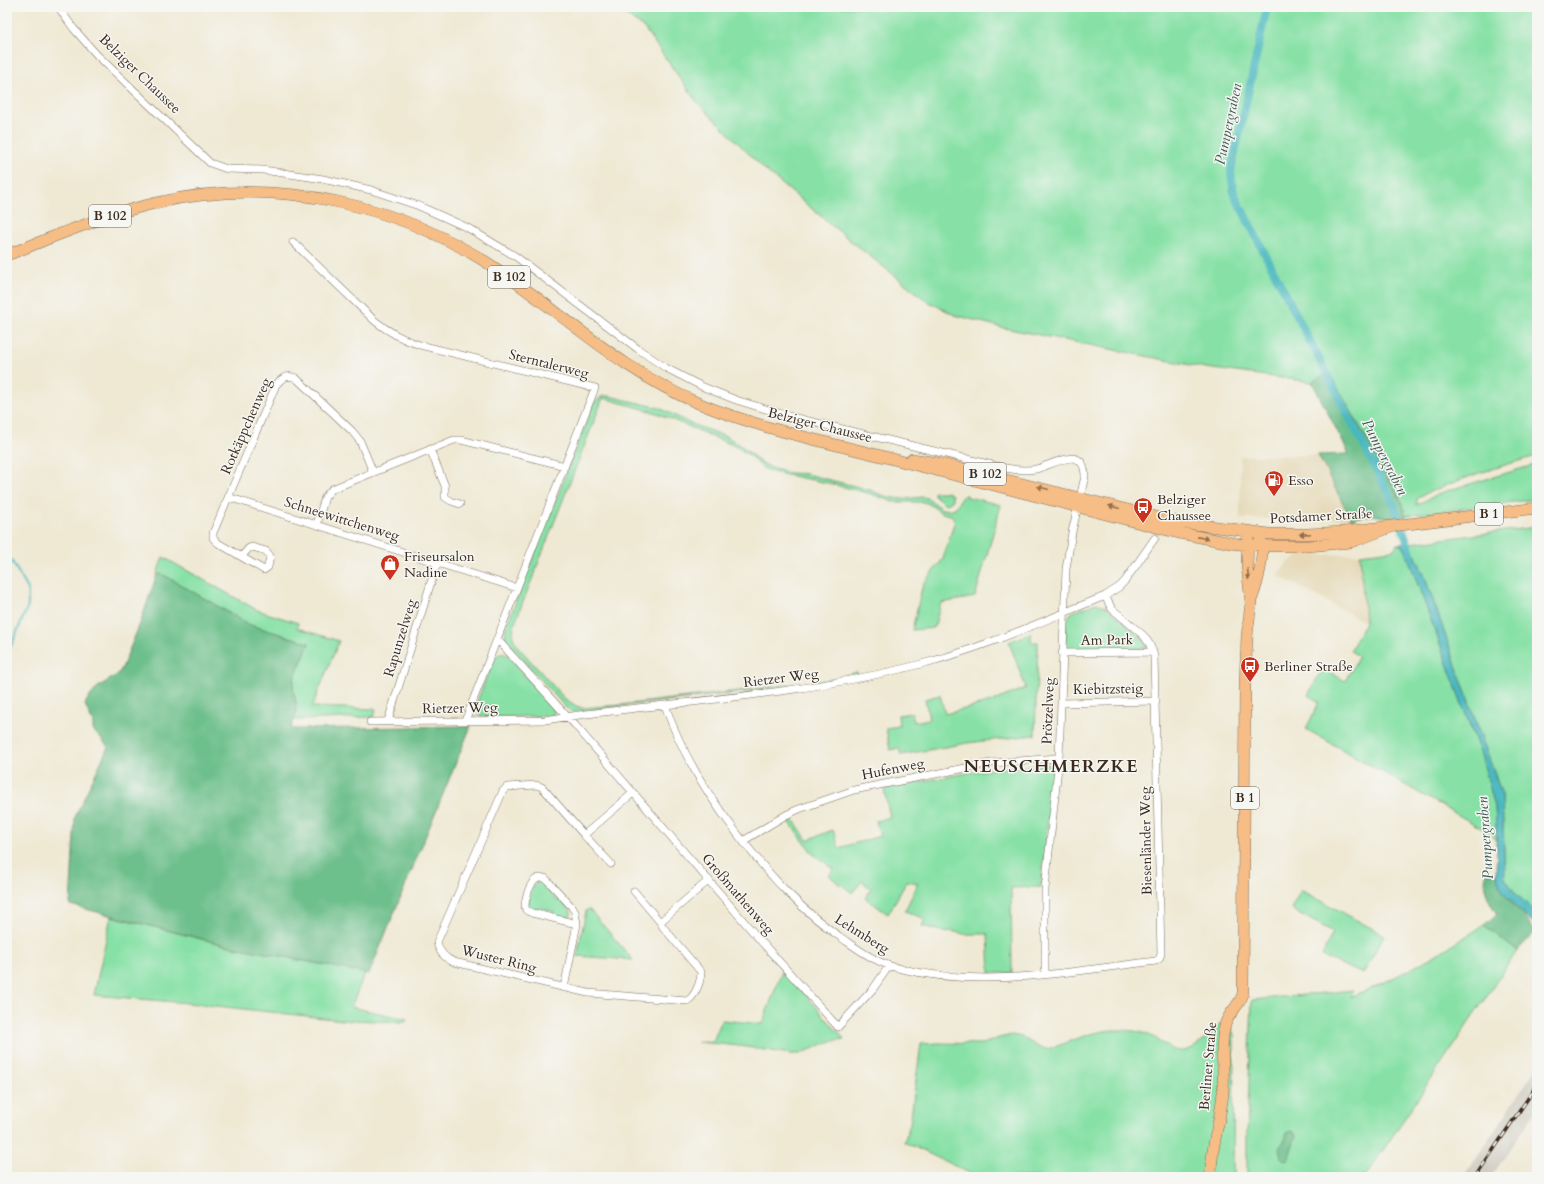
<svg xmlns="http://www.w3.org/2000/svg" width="1544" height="1184" viewBox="0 0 1544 1184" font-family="Cardo,serif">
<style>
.built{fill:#e6daba}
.industrial{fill:#c8c4b8}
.green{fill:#87e1a6;stroke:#618662}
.forest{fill:#6dbf8b;stroke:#547454}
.water{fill:#49b8bf;stroke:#42716e}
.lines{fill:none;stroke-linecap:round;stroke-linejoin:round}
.stream{stroke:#49b8bf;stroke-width:2}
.canal{stroke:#49b8bf;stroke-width:8}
.street-casing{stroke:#7a6d5e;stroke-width:8}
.primary-casing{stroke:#7a6d5e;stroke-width:12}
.street{stroke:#fff;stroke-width:7}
.primary{stroke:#f6be86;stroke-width:11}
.rail-casing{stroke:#3b2a1e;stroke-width:3.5}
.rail{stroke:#f6f6f2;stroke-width:2;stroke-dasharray:6;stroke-linecap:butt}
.oneway{fill:#8f6d4d}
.labels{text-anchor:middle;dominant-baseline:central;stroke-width:3;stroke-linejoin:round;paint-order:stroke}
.shield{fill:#f6f6f2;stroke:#73675e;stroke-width:1}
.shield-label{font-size:13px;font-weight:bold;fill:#3b2a1e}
.street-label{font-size:14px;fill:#3b2a1e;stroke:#f6f6f2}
.poi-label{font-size:14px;fill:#3b2a1e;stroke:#f6f6f2;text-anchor:start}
.water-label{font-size:15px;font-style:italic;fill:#405c56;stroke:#f6f6f2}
.district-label{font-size:18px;font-weight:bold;letter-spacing:1px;fill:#3b2a1e;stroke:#f6f6f2}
</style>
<rect width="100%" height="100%" fill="#f6f6f2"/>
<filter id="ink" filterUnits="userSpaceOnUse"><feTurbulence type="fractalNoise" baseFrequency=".025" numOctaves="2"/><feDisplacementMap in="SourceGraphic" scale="8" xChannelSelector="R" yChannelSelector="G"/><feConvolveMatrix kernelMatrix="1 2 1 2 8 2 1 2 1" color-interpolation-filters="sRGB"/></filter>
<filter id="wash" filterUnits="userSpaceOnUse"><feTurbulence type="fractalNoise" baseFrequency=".012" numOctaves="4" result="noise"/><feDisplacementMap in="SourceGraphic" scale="16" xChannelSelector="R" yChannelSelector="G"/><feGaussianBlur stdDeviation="0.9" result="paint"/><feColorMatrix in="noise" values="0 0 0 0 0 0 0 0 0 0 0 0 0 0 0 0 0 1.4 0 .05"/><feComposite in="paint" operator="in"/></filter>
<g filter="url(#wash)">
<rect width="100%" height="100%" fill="#efe9d4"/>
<path class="built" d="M1318,455L1351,519H1240V456Z
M1306,551H1317L1319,555L1360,554L1365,622L1277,575L1287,563Z"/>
<path class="industrial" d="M1537,1067V1110L1491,1177H1464Z"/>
<path class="green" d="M615,7H1537V456C1496,467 1456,480 1418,497L1416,505L1443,492L1537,464V499L1405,516L1403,504L1330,373L1312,382L1206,368L1004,328L955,315L927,301L852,242L765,170L697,102L644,28Z
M602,396H609L660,408L689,423L727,437L744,448L761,463L774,469L790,473L806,474L870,490L887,497L903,499L923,497L929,499L942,509L949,510L955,508C960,503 959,495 967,495V497L1001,505L975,597L941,603L934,628L912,630L923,584L943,559L955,520L951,515L942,513L929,504L923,502H894L871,494L828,483L772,472L763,468L749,455L735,446L690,427L654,412L603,398L514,625L513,638L519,648L564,698L576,706L582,708L620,705L816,682L837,678L857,672L858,676L822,683L572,712L565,707L507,641L505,636L506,627L594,403Z
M934,492H948L952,495V501L947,504L944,503L934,495Z
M1537,527V913L1515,893L1505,878L1502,795L1423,572L1410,543Z
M1398,544L1404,547L1482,758L1495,807L1497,841L1490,833L1306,729L1319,702L1308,695L1323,668L1345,681L1359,656L1350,651L1365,622L1360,554L1393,550Z
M163,557L257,610L298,623L297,628L339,641L312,707L376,709L374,717L294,720L296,702L293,690L294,679L309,643L250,625L162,574L156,577Z
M1096,603L1105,606L1142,638L1148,647L1147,648L1065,651L1066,621L1071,613Z
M1031,633V642H1038L1035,735L967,743L901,755L899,748L890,750L886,728L899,726L898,715L912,713L914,722L929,719L925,699L940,695L945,714L991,702L1026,688L1009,642Z
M502,653L508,655L553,708L554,712L552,716L484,717L478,713L476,704L494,658L498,655Z
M1054,764L1041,887L1011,888L1012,973H990L988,934H962L961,933L949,931L948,933L922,926L925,919L905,911L918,883L907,881L888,914L865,898L871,889L862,881L852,893L841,884L840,885L829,875L834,869L813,854L788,820L793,818L794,820L807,840L833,830L839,848L880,836L876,821L890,817L884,789L972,772L1003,768Z
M540,881L545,882L549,885L546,888L556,900L562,901L571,911V915L568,918L552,916L553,911L538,908L533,911L529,909C527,899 530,886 540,881Z
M1301,890L1384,935L1363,974L1322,956L1333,932L1291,909Z
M589,909L633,960L577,956L586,911Z
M111,916L225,945L365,973L351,1007L407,1019L406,1021L402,1022L351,1020V1021L198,1004L94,995Z
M1484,925L1517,951L1365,1177H1247V1134L1252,1000L1354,990L1350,997C1397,979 1442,952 1484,925Z
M783,969L844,1039L828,1042L800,1054H790L740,1046L698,1042L713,1041L722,1020L762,1024Z
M1220,1024C1228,1025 1232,1027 1234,1035L1233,1177H978L904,1142L910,1124L921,1044L939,1043L983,1044L999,1038L1012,1035L1022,1037L1040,1048L1047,1049C1074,1042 1092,1029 1121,1030C1131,1030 1142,1032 1151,1036C1163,1041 1173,1055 1187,1050C1203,1046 1208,1031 1220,1024Z"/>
<path class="forest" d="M1329,373L1403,504L1405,516L1388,518L1374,515L1359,517L1352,520L1351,519L1318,455L1349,454L1312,382Z
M159,574H162L250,625L309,643L294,679L293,690L296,702V713L291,729L471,726L369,974L225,945L70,905L75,817L108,747L93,730V723L85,705L87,700L98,687L118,674L122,668L141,621L156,577Z
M1486,873L1496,874C1502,895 1509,899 1522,914C1527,919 1531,926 1535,932L1517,951L1484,925L1497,914C1488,900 1483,890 1486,873Z
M1291,1131L1294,1132L1296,1136L1288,1159L1285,1160L1281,1158L1279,1148L1285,1140L1287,1133Z"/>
<path class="water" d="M1410,543L1423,572L1502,795L1505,878L1515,893L1537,913V926L1524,915L1506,896L1500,887L1496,874L1497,841L1495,807L1482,758L1404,547L1398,544Z"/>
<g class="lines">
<path class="stream" d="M7,553L28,589V606L7,655"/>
<path class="canal" d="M1267,7L1231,171L1234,194L1394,504L1411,553"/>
</g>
</g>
<g filter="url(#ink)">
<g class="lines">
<defs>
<path id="street" d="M58,7L74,29L97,55L210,163L227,169L263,170L323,179L371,190L419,206L468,228L515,256L638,349L666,368L701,386L736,400L792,417L1005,468C1016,470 1026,471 1036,469C1053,465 1084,443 1085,476L1072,532L1066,569L1059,758L1045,889V974
M293,242L375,321C389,332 403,340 420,345L595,388L465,721
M430,449L445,486V497L451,501L460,504
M228,497L517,588
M317,524L325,497L332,489L454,440H461L565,466
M242,556L249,548L252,547L266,551L270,556L268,567L264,570L218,543L213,538V533L276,385C281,378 288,374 296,378L352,431L360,441L373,472
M497,639L575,725L759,939L838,1027L873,989L889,966
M1062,653L1153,652
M1061,703L1156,701
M665,705C681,752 706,793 736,832C768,874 802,912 846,941C863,953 881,965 902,969C985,989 1072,971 1156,961L1159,959L1161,954L1154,656L1150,645L1144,636L1117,613L1112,609L1105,596
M388,721L437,563
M370,722L545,720L586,714C698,700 811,693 921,664C984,648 1045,620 1105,596L1119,587L1125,581L1155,538
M584,835L542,787L536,785L507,787L503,791L437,942C439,952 444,958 454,962L588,993L687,1001C695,997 701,981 701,972L663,927L660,922L709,880
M743,841L786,815L799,809L854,790L991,763L1059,758
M611,864L584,835L633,793
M634,891L660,922
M564,988L577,924L532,913L526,910C523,903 529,885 535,880C538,877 541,878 545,878L548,881L572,907L575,912L577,924"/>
<path id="primary" d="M7,255C56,236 104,215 156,203C275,175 404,204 504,274C568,318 625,373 698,403C758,428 822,441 885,457C983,482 1081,508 1179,533L1237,544L1275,546H1308L1351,542L1394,526
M912,459L938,463L1172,521L1269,534H1308L1344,532L1537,508
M1252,598C1257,585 1266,551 1260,539
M1211,1177C1210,1148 1221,1121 1223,1092C1225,1069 1219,1047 1225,1025C1229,1011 1241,1005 1243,993L1245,683L1247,636L1251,603L1247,566L1248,537"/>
</defs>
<use href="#street" class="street-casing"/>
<use href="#primary" class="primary-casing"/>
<use href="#street" class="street"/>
<use href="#primary" class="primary"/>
<defs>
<path id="rail" d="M1475,1177L1537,1085"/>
</defs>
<use href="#rail" class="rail-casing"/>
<use href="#rail" class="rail"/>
</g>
<defs><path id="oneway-solid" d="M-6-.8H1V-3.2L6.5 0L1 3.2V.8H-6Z"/></defs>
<g class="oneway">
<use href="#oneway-solid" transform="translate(1043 488) rotate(-165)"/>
<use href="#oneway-solid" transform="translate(1114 507) rotate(-165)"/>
<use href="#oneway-solid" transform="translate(1305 534) rotate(178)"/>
<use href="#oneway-solid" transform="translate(1203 538) rotate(11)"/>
<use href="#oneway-solid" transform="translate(1248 574) rotate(85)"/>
</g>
</g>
<defs>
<symbol id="fuel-pin" viewBox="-11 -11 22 30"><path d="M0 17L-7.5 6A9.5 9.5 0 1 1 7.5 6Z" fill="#c8321e" stroke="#f6f6f2"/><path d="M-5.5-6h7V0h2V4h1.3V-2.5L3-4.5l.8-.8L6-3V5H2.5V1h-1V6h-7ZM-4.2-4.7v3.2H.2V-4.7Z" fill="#fff"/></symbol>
<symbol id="bus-pin" viewBox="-11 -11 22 30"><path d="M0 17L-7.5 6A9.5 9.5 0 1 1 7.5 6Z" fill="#c8321e" stroke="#f6f6f2"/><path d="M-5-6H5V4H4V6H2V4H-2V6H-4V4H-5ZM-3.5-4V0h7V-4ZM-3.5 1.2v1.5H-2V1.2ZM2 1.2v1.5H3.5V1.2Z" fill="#fff"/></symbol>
<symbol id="shop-pin" viewBox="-11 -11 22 30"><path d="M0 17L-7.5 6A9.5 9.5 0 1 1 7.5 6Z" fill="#c8321e" stroke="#f6f6f2"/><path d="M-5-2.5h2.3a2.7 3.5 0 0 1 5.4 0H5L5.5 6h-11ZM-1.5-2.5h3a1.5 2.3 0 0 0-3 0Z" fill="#fff"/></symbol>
</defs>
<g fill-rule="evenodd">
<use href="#fuel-pin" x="1263" y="469" width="22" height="30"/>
<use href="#bus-pin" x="1132" y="496" width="22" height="30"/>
<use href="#shop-pin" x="379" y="553" width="22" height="30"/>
<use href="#bus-pin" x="1239" y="655" width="22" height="30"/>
</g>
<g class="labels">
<g class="shield">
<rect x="89" y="205" width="42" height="22" rx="3"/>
<rect x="488" y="266" width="42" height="22" rx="3"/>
<rect x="964" y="463" width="42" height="22" rx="3"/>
<rect x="1475" y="503" width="28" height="22" rx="3"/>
<rect x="1231" y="787" width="28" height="22" rx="3"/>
</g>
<g class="shield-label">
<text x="110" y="216">B 102</text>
<text x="509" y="277">B 102</text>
<text x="985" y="474">B 102</text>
<text x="1489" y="514">B 1</text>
<text x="1245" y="798">B 1</text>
</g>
<g class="street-label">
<text transform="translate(140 74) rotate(44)">Belziger Chaussee</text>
<text transform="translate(549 364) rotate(14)">Sterntalerweg</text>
<text transform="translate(820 425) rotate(14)">Belziger Chaussee</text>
<text transform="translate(246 426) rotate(-66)">Rotkäppchenweg</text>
<text transform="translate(1321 516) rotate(-3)">Potsdamer Straße</text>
<text transform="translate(342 519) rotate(17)">Schneewittchenweg</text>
<text transform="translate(400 638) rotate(-73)">Rapunzelweg</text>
<text transform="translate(1107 640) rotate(-1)">Am Park</text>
<text transform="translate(781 678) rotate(-7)">Rietzer Weg</text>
<text transform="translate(1108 689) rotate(-1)">Kiebitzsteig</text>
<text transform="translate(460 708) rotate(-1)">Rietzer Weg</text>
<text transform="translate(1048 711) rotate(-88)">Prötzelweg</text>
<text transform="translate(893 769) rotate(-11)">Hufenweg</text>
<text transform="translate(1146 841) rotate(-91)">Biesenländer Weg</text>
<text transform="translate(738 894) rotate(49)">Großmathenweg</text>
<text transform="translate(862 934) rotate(32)">Lehmberg</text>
<text transform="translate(499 959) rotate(14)">Wuster Ring</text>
<text transform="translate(1208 1066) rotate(-85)">Berliner Straße</text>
</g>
<g class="poi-label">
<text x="1288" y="480">Esso</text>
<text x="1157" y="499">Belziger<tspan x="1157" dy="16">Chaussee</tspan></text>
<text x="404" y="556">Friseursalon<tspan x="404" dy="16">Nadine</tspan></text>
<text x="1264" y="666">Berliner Straße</text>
</g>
<g class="water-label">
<text transform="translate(1228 124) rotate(-78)">Pumpergraben</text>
<text transform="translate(1385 457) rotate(63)">Pumpergraben</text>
<text transform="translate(1485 838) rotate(-94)">Pumpergraben</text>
</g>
<g class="district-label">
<text x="1051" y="766">NEUSCHMERZKE</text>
</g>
</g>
<rect width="1544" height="1184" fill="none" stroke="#f6f6f2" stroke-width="24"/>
</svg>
